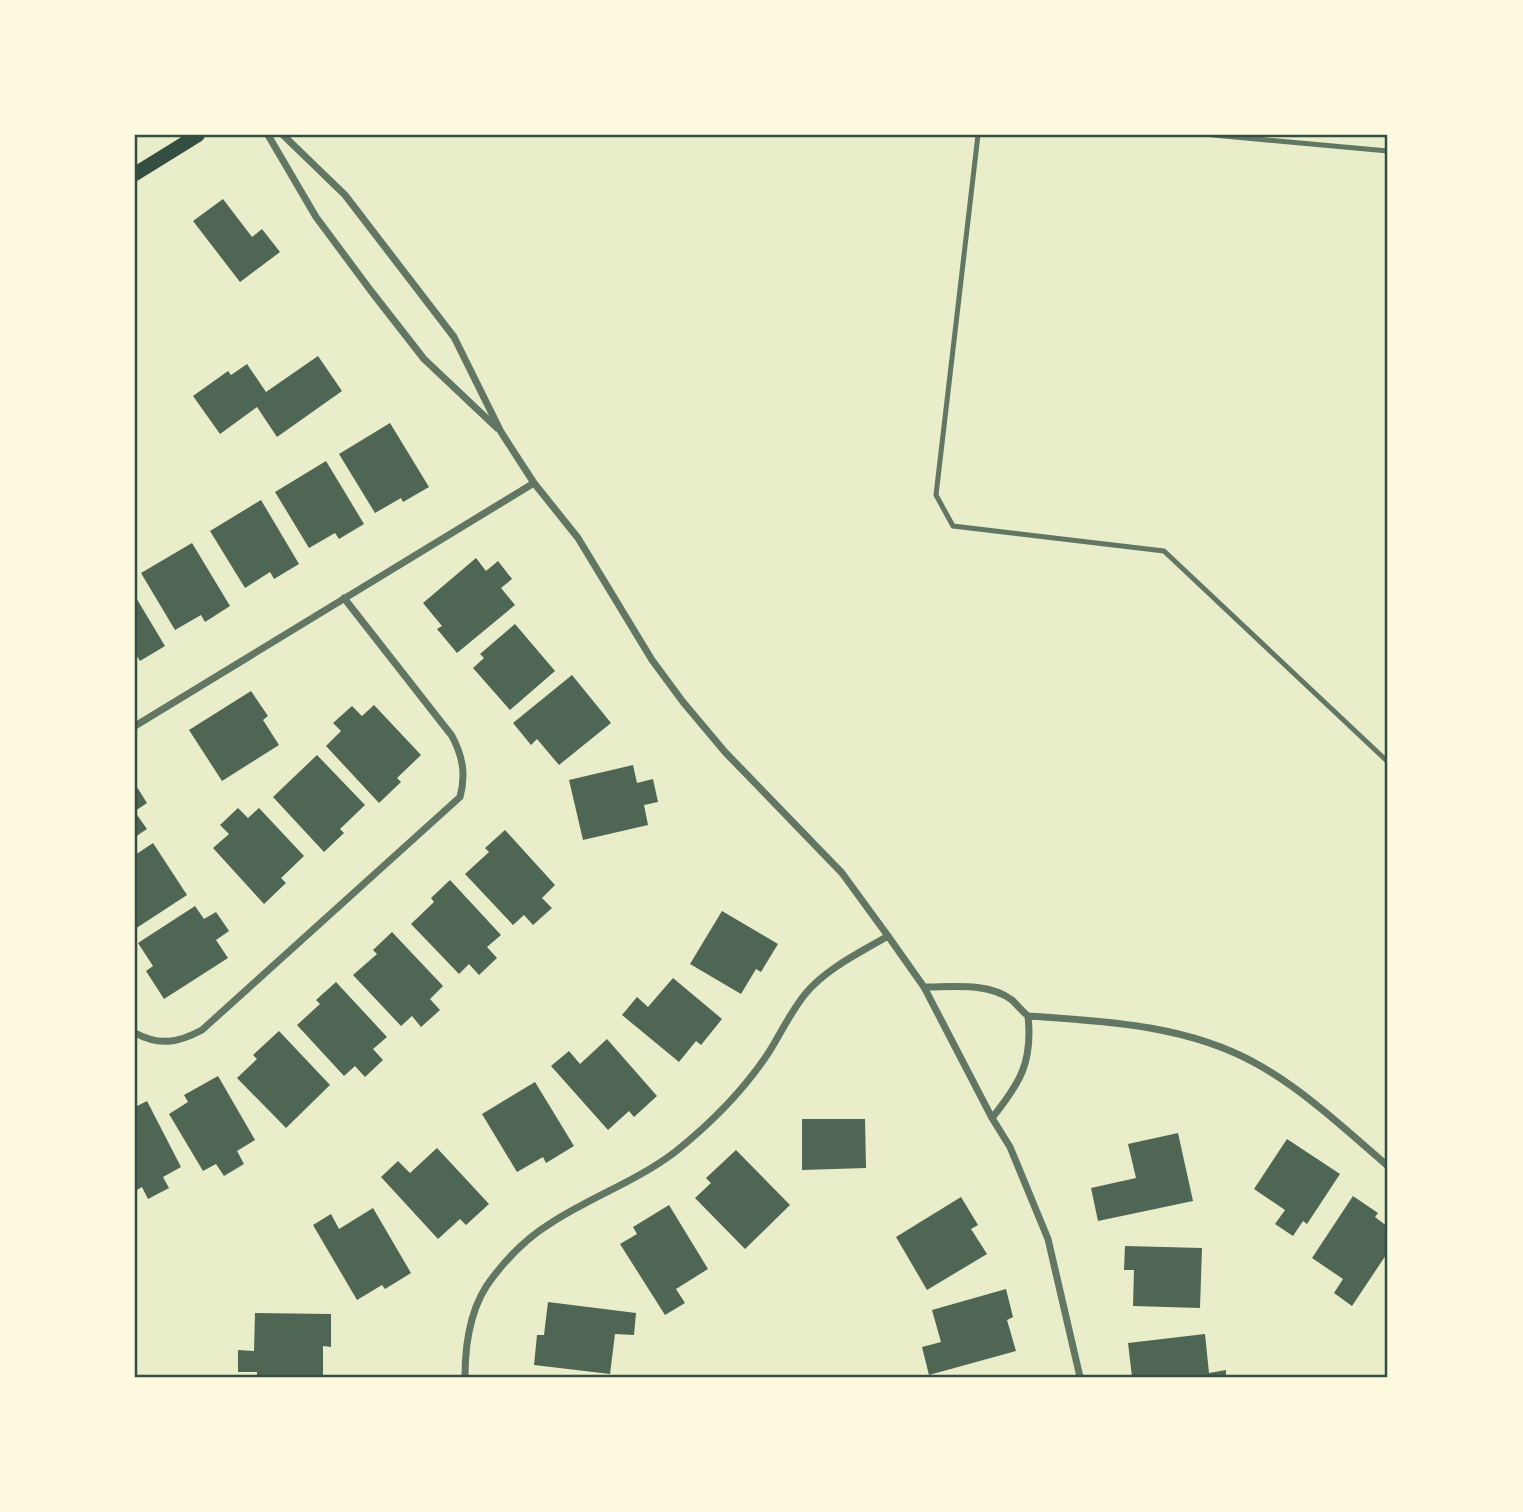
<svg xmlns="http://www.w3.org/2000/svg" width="1523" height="1512" viewBox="0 0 1523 1512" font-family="Ubuntu,sans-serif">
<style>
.building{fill:#4f6655}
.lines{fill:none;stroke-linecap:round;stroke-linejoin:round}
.service{stroke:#617663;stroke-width:5}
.minor{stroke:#617663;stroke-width:7}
.secondary{stroke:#344e41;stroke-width:14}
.neatline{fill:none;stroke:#344e41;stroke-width:2.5}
</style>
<rect width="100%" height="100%" fill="#e9edc9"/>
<path class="building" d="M223,199L252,237L262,229L280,252L240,282L193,221Z
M318,356L342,391L277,437L257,407L220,434L193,396L228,371L231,375L247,364L266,392Z
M390,423L429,487L403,502L401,498L375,513L339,454Z
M326,461L364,524L339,539L335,533L309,548L275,492Z
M261,500L299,564L274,579L270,572L245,588L210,531Z
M192,543L230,606L205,622L201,615L175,630L141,573Z
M476,558L486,571L498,561L512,579L501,588L515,605L457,653L437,629L442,626L423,603Z
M135,596L165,646L140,661L135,653Z
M515,624L555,671L510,710L473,668L484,658L480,654Z
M572,675L611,723L559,765L537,739L531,745L513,723Z
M251,691L268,716L263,720L279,745L222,781L189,730Z
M374,705L421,755L397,778L401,782L379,803L326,746L341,731L333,723L352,706L362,716Z
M317,755L365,805L340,829L344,833L324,852L273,797Z
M633,765L637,783L653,779L658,802L644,805L648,825L583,840L569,780Z
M135,784L147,803L135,811Z
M238,808L248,818L259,808L304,856L281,878L286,883L264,904L213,848L229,834L220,825Z
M135,812L147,829L135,837Z
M505,830L555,885L542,898L552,908L533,925L524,915L513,925L465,874L489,852L485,848Z
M153,843L187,895L135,929V855Z
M450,880L501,935L487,947L497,958L479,975L469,964L459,974L411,924L434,902L431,898Z
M195,906L204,919L216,912L229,931L216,940L228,958L164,999L146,971L153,966L138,943Z
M722,911L778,944L761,972L756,969L741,994L690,964Z
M392,932L443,986L430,999L440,1010L421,1027L412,1016L401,1026L353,975L377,954L373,950Z
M673,978L722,1019L701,1045L696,1041L679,1062L622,1015L637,997L648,1007Z
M336,982L387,1037L373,1049L383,1060L365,1077L355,1066L344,1076L297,1025L320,1004L316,1000Z
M279,1031L330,1085L286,1128L237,1078L257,1059L253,1055Z
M607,1039L657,1096L634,1117L629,1111L608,1130L551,1066L569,1051L580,1064Z
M218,1076L255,1140L237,1151L244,1164L224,1176L216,1164L203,1171L169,1114L188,1102L184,1095Z
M535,1082L574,1146L546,1163L543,1157L517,1172L482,1114Z
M147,1101L181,1167L163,1177L169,1188L148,1199L142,1187L135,1191V1107Z
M802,1119H865L866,1168L802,1170Z
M1178,1133L1193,1201L1098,1221L1091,1188L1136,1178L1128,1144Z
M1287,1139L1340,1174L1307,1224L1303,1221L1293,1236L1275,1224L1285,1210L1254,1189Z
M437,1148L489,1204L466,1225L460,1219L438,1239L381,1177L398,1161L410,1173Z
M736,1150L790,1205L745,1249L695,1198L711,1183L706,1178Z
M1353,1196L1378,1213L1375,1217L1388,1227V1252L1352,1306L1334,1293L1343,1279L1312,1258Z
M961,1197L978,1225L971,1229L987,1254L927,1290L896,1237Z
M669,1205L708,1269L676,1289L685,1303L665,1315L620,1244L637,1234L633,1227Z
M373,1208L411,1273L385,1289L382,1285L357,1300L313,1225L331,1214L339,1229Z
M1125,1246L1202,1248L1200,1308L1133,1306L1134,1270H1124Z
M1006,1289L1013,1317L1007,1320L1016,1351L929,1375L922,1347L941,1342L932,1310Z
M548,1302L636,1313L634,1335L615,1334L610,1374L534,1365L537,1335H544Z
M255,1313L331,1314V1347L323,1346V1377H257V1372H238V1350L254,1351Z
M1205,1334L1209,1373L1226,1370V1377H1132L1128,1343Z"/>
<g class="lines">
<path class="service" d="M978,135L936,495L953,526L1164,551L1388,762
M1213,135L1388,151"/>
<path class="minor" d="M268,135L316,217L371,291L424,359L497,428
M283,135L345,195L454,337L501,432L534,483L578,538L652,660L683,702L725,752L842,873L888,936
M135,726L534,483
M924,987C952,987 988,982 1012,1000C1017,1005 1022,1011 1028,1016C1105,1021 1188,1025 1257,1064C1305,1091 1346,1130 1388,1166
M135,1033C159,1046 178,1043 202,1030L460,797C466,775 463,757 452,736L344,598
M992,1118C1020,1083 1033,1062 1028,1016
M465,1377C465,1344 471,1304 493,1277C509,1256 528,1237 551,1223C591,1197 637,1181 675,1152C710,1124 744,1090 769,1052C781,1033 791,1011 806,993C827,968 861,952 888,936L924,987L992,1118L1010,1147L1048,1239L1080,1377"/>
<path class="secondary" d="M135,174L198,135"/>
</g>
<rect width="1523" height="1512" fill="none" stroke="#fefae0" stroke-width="273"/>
<rect x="136" y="136" width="1250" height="1240" class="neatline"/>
</svg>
